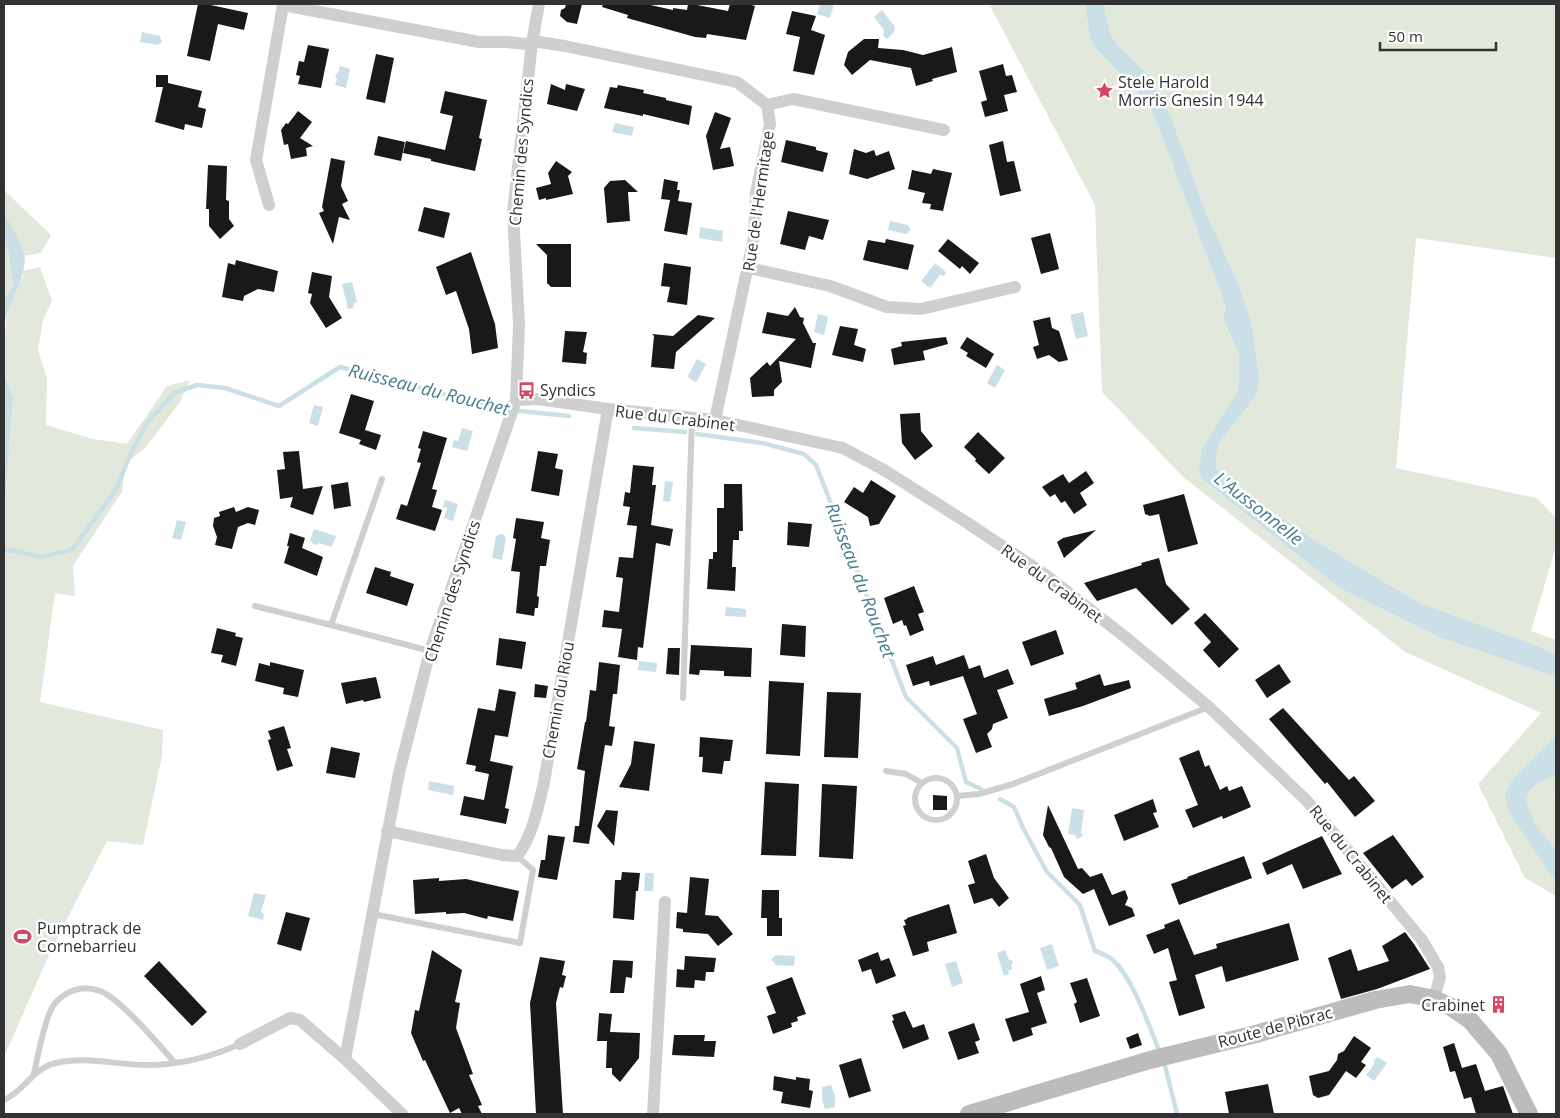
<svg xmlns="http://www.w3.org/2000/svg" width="1560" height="1118" viewBox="0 0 1560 1118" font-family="'Open Sans',sans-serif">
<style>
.green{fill:#e3e8dc}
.water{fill:#cae0e6}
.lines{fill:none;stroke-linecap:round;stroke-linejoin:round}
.stream{stroke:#cae0e6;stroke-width:4.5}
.building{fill:#191919}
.service{stroke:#cfcfcf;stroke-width:6}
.minor{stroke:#cfcfcf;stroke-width:12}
.secondary{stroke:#bcbcbc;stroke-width:18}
.labels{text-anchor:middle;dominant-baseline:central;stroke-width:5;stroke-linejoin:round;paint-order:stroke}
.poi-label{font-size:16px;fill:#323232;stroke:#fff;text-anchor:start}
.street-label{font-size:16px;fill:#323232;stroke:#fff}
.water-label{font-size:18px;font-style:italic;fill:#467c8d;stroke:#fff}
</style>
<rect width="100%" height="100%" fill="#fff"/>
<path class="green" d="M989,4H1085L1090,39L1098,51L1150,105L1226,307L1223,318L1239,355L1238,390L1202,448L1203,480L1341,589L1441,638L1556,677V795L1554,796L1556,804V896L1525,878L1478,784L1541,713L1405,652L1182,476L1102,392L1095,205Z
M1104,4H1556V258L1416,238L1396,468L1537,498L1556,518V546L1531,631L1556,640V655L1540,647L1420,603L1322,545L1229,483L1216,469V454L1221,440L1256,396L1260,380L1251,320L1237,280L1206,213L1171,117L1110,33Z
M4,190L51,235L41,253L25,256L4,212Z
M4,244L8,250L13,285L4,299Z
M40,267L52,301L43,320L38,350L47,379L46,425L93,439L127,444L167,386L190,380L180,402L146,447L126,464L122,492L73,566L75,596L55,593L40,702L163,730L162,756L143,845L107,841L52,948L4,1057V514L13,398L4,372V352L7,310L23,276V271Z"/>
<path class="water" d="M820,4H834L830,18L817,14Z
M1085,4H1104L1110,33L1118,45L1149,76L1171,117L1206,213L1237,280L1251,320L1260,380L1256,396L1221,440L1216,454V469L1229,483L1322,545L1420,603L1540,647L1556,655V677L1441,638L1341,589L1203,480L1199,472L1202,448L1238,390L1239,355L1223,318L1226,307L1150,105L1098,51L1090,39Z
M882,10L895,27L894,32L887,39L883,35L884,30L874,17Z
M142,32L160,36L162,42L158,45L140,42Z
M340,66L350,69L346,88L335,85L337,79L335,75L338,73Z
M615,123L634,127L632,136L612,132Z
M4,212C10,225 20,240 24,254C29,272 8,305 4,324V299L13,285L8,250L4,244Z
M890,221L908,225L911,230L906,234L888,230Z
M700,227L723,231L722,242L699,238Z
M935,263L944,270L946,273L943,276L940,275L930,288L921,281Z
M352,282L357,302L354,303L353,308L348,309L342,284Z
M1083,312L1088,336L1076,339L1070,315Z
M818,314L828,317L824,335L814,332Z
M697,359L706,364L697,381L695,382L689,378L688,376Z
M997,365L1005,370L995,388L987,383Z
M4,372L13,398L4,514Z
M314,405L323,407L318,426L309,423Z
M462,428L473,431L467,451L452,447L454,440L458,441Z
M665,481L673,482L670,502L663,501Z
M445,500L458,504L453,521L444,518L447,508L443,507Z
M177,520L186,522L181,540L172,538Z
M314,529L336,536L332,547L319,543L316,545L313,544L310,540Z
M500,534H503L506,538L502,560L492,558L496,536Z
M726,607L746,609V617L725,616Z
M639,661L657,663L656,672L638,670Z
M1556,736V774L1538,783L1528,792L1526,799L1534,823L1556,850V880L1553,878L1509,812L1505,796L1512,780Z
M429,781L454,786L453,795L428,790Z
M1072,808L1084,810L1081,833L1083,836L1077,839L1075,835L1068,834Z
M645,873H654L653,891H644Z
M254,893L266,895L261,912L264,914L263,920L248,916Z
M1052,944L1059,966L1047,970L1040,948Z
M1005,950L1009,960H1012L1013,964L1011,965L1012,969L1008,971L1009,974L1004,976L997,953Z
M775,955L795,956L794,966L775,965V963L771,960Z
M956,961L963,983L952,987L945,964Z
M1378,1057L1387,1063L1374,1081L1366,1075L1374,1064V1060Z
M831,1085L835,1096V1107L825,1109L822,1100V1087Z"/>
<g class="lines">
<path class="stream" d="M634,428L685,432
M697,434L762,443L804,454L816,465L906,697L957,748L966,782L981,789
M4,549L42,557L72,550L116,490L130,455L147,423L174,393L197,385L225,388L279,406L340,367L500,409L569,416
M1000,799L1014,807L1023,828L1047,872L1080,905L1095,951C1101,953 1108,956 1113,960C1133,979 1148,1023 1158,1048
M1165,1066L1177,1114"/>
</g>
<path class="building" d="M198,4H206L248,13L244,30L218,24L210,61L187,56Z
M566,4H582L577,24L567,22L560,16L561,10L565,8Z
M603,4H646L673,10V8L687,10L688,4H692L728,11L730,4H748L755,6L746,40L707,34L706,38L695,37L627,18L628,15L602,7Z
M792,11L816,16L811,30L825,35L814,75L793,71L800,37L786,34Z
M864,39H879L878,48L903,50L923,55L952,47L957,72L932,79L933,81L916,86L911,68L870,60L852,75L844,65L848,52Z
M308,45L329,49L321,88L298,84L300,76L296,75L299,61L304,62Z
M376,54L394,58L385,103L366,99Z
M1003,64L1006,76L1012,75L1017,92L1004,95L1008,111L985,117L981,102L987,100L979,71Z
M156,75H168V83L202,91L198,107L206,109L202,128L185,124L184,130L155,122L163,87H156Z
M551,84L565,90L566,84L585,89L577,111L547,104Z
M618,85L644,90L643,93L666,98V100L692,106L689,125L643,114V116L604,108L610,87L617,88Z
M445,91L487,100L479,138L482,139L475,171L431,161V159L403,153L406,141L445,150L453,116L440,113Z
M298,111L312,122L300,138L313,146L306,148L307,156L291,159L288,144L284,145L281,130L286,123L288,124Z
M715,112L731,118L720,149L730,147L734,166L713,170L706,136Z
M378,136L405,142L401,161L374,155Z
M786,140L816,147V150L828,153L823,172L781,162Z
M1003,141L1007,162L1014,161L1021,191L1000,196L989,145Z
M854,149L866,153L874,150L876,156L889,151L895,169L867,179L849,174Z
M331,158L345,161L341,186L348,201L342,204L350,220L339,217L333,244L319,213L324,211L322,207Z
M556,161L572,172L568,176L573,194L546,200V198L539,200L536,188L551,184L548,173Z
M208,165L227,166L226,200L229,201V219L234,226L220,239L209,226V209H206Z
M933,169L952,173L943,211L930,209L931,204L922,203L925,193L908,189L912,170L931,174Z
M664,179L678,182L677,190H680L678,201L692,203L687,235L664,231L670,200L661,199Z
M625,180L638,192H628L630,221L607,223L604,188L610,181Z
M424,207L450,213L444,238L418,231Z
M788,211L829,220L823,240L809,236L805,250L780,244Z
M1050,233L1059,269L1041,274L1031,238Z
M886,239L914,245L908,270L863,260L868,240L885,243Z
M948,239L979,263L970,274L962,266L960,269L938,251Z
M536,244H571V287H551L547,283V255Z
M471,252L495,324L498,348L472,354L469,329L456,291L446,295L436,267Z
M236,260L278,271L274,292L258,289L244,296L243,301L222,297L228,263L235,265Z
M664,263L691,267L687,305L667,302L670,287L661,286Z
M312,272L332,276L329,297L342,318L326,328L310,303L312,294L308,293Z
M795,307L800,317L804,318L803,323L813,343H816L811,368L779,361L782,382L774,390V396L752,397L750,378L767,362L770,366L796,339L762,333L767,312L788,316Z
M698,315L715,318L676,352L674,369L651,367L654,336L652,334L673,336Z
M1050,317L1052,328L1059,331L1068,360L1059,362L1049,355L1037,359L1033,347L1039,345L1033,321Z
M840,326L858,329L854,345L866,349L863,362L832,355Z
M565,331L587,332L583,352L587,353L586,364L562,362Z
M946,337L948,344L923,351L925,360L894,365L891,349L902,346L901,342Z
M967,337L994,354L986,368L966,356L968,353L960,348Z
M351,394L374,401L365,430L381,435L376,450L359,444L361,440L339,433Z
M920,413L921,431L933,446L915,460L902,443L900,414Z
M423,431L447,438L432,489L437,490L432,507L442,510L435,531L396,519L401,504L407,506L421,463L417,462L421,449L418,448Z
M978,432L1005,458L989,474L975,461L976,459L964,447Z
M299,451L303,489L323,486L313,515L290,507L293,497L280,499L277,470L285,469L283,452Z
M538,451L558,454L555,468L563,470L559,496L531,491Z
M633,465L654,467L652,485H656L651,525L673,529L670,546L656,543L643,648L638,647L637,660L618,657L622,629L602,627L604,610L619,612L623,578L616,577L619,557L633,558L637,526L627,525L630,507L623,506L625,492L630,493Z
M1086,471L1094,483L1080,493L1087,505L1074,514L1065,501L1061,503L1055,494L1050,497L1042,487L1063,474L1069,483Z
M871,480L896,496L879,524L870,526L868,517L844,502L854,487L863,493Z
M348,482L351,506L334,509L331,485Z
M724,484H742L743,531H739V540H733L732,567H736L735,591L707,589L709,559H713V552H717V508H724Z
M1184,494L1198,544L1168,552L1159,514L1150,516L1145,514L1143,505Z
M234,507L236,512L248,507L259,510L255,525L248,523L238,527L232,549L215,545L217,537L213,526L214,518L220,516L219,512Z
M516,518L544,522L541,538L550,540L546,566H540L537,596L539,597L538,608H535L534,616L516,613L520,572L511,571L516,539L513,538Z
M788,522L812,524L809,547L787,545Z
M1096,530L1064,558L1057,542L1063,538Z
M290,533L305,538L302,548L323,557L317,576L284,563L289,546H287Z
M1159,558L1166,584L1190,609L1172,625L1136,588L1097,601L1084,583L1142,565L1141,563Z
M375,567L391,572L390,576L414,584L407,606L366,593Z
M914,586L924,612L918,614L924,630L910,636L906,625L904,626L902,620L893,624L884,598Z
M1205,613L1239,649L1219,668L1203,650L1211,642L1194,623Z
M782,624L806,626L805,657L780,655Z
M217,628L236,633L235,636L243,638L236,666L221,662L223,655L211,653Z
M1056,630L1064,654L1031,666L1022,642Z
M499,638L526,642L522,669L496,665Z
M691,645L752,648L751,677L724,676V671L700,670L699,675L689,674Z
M668,648H680L679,675L666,674Z
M964,655L969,669L980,665L984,678L1008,669L1014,684L997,690L1008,718L993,724L992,729L987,734L992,747L976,753L963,719L977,714L963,676L930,686L929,681L913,686L906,665L933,656L936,665Z
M270,662L304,670L298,697L283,694L284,688L255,681L259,663L270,666Z
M599,662L620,665L617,694H613L609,726L615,727L612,746L605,745L589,844L573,842L575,826H579L585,771L577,769L585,722H586L590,690L596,691Z
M1279,664L1291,682L1267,698L1255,680Z
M1100,674L1104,686L1129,680L1131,688L1083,706L1049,716L1044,699L1077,689L1075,683Z
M376,677L381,698L364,702L363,700L346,704L341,683Z
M769,681L804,683L800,756L766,754Z
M535,684L548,686L546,698L534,697Z
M499,689L516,692L508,737L495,735L490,761L513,766L505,808L509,809L506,824L460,815L464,796L484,800L489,774L475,771L476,766L466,764L478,708L495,711Z
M827,692L861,693L858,758L824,757Z
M1283,708L1349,780L1354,776L1375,801L1355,817L1327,782L1325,784L1269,719Z
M284,726L291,748L287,749L293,766L277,771L268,740L271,739L268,731Z
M700,737L733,740L730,761H724L722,774L702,772L703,757H699Z
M634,741L655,744L649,791L619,787L631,764Z
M331,747L360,753L355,778L326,773Z
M1199,750L1205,767L1209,765L1220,790L1227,786L1229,791L1242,786L1251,807L1223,819L1222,816L1193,828L1185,810L1198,805L1179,758Z
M765,782L799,784L796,856L761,855Z
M822,784L857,786L853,859L819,857Z
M933,795L947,796V810H933Z
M1153,799L1157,812L1153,813L1159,827L1124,841L1114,815Z
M1048,805L1078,869L1082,868L1090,877L1102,873L1112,895L1125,890L1128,898L1125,905L1132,908L1135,916L1109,926L1094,889L1083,894L1064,877L1051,848L1049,847L1043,835Z
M606,810L618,811L614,846L597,826Z
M548,835L565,837L557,880L538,877L541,860H545Z
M1393,835L1424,877L1412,886L1406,879L1392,889L1363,853Z
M1322,836L1342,874L1303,889L1292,864L1267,875L1262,863Z
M986,854L994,878L1009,898L999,907L992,898L974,904L968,885L975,883L968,861Z
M1244,856L1252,878L1179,905L1171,884L1188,878L1187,877Z
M622,872L640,873L638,891H636L634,920L613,918L615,880H621Z
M690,877L709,879L705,915L718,916L733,934L718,946L708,934L683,932V929L676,928L677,912L687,913Z
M439,878V881L466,879L519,891L513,921L488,916L487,919L464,913L446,914V912L415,914L413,880Z
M762,890H779V918H782V936H767V918H761Z
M949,904L957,933L927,942L929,951L913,956L903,926L906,925L904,920L907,919V918Z
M286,912L310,918L301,951L277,944Z
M1179,919L1194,955L1217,948L1216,944L1289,923L1299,960L1226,982L1222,966L1195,975L1205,1008L1179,1016L1169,982L1177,980L1168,948L1154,954L1146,935L1165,928L1164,925Z
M1405,932L1414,944L1430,969L1377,989L1341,999L1328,958L1351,949L1358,971L1389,961L1382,946Z
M432,950L462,970L455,1002L460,1003L456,1028L473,1074L469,1075L482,1105L478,1106L482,1114H462L459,1108L450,1113L425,1060L423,1061L411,1033L415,1010L419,1011Z
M878,952L881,961L889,958L896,976L876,984L871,969L862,972L858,960Z
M685,956L716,958L714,972H706L705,981L695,980L694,988L676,987L677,969L684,970Z
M540,957L565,961L562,975L566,976L563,988L560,987L556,1003L563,1114H536L530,1003Z
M613,960L633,961L632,978L626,977L624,993H610Z
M159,961L207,1012L192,1026L144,976Z
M1041,976L1045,990L1037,993L1047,1023L1031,1028L1033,1035L1013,1042L1005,1019L1029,1012L1020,984Z
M792,977L806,1014L797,1017L798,1021L791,1023L792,1027L773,1034L767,1016L776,1013L766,987Z
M1087,978L1100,1016L1080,1023L1074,1004L1077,1002L1070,983Z
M905,1011L913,1028L924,1024L929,1039L903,1049L892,1021L894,1020L892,1015Z
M599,1013L612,1014L610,1032L640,1033L639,1058L620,1082L612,1074V1068H606L607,1041H597Z
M974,1023L980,1040L975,1042L979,1053L958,1060L948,1032Z
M1138,1033L1142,1045L1130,1049L1126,1038Z
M674,1035H705L704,1041H716L714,1057L672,1055Z
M1354,1036L1371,1048L1361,1062L1366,1065L1356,1078L1346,1071L1329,1095L1318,1098L1313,1095L1309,1076L1329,1071L1337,1060L1338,1054L1344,1051Z
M1454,1043L1462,1068L1476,1064L1485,1091L1503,1086L1513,1114H1476L1471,1097L1464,1099L1455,1071L1450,1072L1443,1047Z
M861,1058L871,1091L849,1098L839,1065Z
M774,1076L796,1080V1077L810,1079L809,1090L813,1091L810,1108L781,1103L783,1092L773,1090Z
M1268,1084L1274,1114H1229L1225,1092Z"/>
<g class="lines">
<path class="service" d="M255,606L331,625L382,479
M331,625L430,651
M683,698L692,418
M886,771L906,774L922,783
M915 799a21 21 0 1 1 42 0a21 21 0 1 1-42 0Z
M957,796L979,794L1013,784L1209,707
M373,914L520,943L533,870L517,856
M34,1073C38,1056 44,1020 53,1006C64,991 82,984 100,991C121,999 159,1045 175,1063
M4,1100C24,1091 33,1068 56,1063C86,1056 116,1065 147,1065C180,1065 211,1057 240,1044"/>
<path class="minor" d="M767,105L793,99L944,130
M269,205L256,160L283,5L479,42H507L525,44L539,42L565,46L737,82L767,105L770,124L756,193L754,237L715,420
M749,268L830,286L887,307L921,309L1015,287
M516,400L538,399L608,409L715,420L843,448L884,470L966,522L1047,576L1129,640L1209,707L1306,800L1422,940L1438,967L1440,977L1434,999
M387,831L502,855L517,856C532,838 539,804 544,782L608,409
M240,1044L290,1018L300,1020L345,1059L402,1114
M345,1059L399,773L430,651L516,400L519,325L513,212L532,43L539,4
M653,1114L665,902"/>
<path class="secondary" d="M969,1114L1150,1060L1256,1034L1375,1000L1410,994L1434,999L1451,1007L1470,1020L1499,1054L1529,1114"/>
</g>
<defs>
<symbol id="sight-bare" viewBox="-9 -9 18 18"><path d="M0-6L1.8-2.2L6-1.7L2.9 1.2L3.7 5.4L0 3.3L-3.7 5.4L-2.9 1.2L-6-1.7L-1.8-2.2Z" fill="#d54767" stroke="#fff" stroke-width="2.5" paint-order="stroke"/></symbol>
<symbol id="bus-bare" viewBox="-9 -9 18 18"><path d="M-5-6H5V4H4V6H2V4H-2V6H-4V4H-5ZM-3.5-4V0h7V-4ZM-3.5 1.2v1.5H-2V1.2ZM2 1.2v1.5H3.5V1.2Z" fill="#d54767" stroke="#fff" stroke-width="2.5" paint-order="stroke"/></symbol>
<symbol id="stadium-bare" viewBox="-9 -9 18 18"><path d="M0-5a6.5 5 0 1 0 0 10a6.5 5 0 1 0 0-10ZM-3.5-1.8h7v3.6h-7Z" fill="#d54767" stroke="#fff" stroke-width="2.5" paint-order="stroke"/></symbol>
<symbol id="building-bare" viewBox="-9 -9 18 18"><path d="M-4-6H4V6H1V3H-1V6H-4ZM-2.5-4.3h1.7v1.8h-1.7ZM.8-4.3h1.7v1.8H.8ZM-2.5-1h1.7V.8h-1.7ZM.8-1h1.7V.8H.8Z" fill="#d54767" stroke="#fff" stroke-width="2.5" paint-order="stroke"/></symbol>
</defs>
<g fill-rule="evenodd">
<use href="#sight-bare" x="1092" y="78" width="25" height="25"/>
<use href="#bus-bare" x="514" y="378" width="25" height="25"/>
<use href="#stadium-bare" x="10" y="924" width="25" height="25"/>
<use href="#building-bare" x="1486" y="992" width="25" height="25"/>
</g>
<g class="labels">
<g class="poi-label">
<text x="1118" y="82">Stele Harold<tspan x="1118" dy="18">Morris Gnesin 1944</tspan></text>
<text x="540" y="390">Syndics</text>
<text x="37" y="928">Pumptrack de<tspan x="37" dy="18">Cornebarrieu</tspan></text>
<text x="1485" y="1005" text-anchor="end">Crabinet</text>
</g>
<g class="street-label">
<text transform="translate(521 152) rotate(-85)">Chemin des Syndics</text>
<text transform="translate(758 201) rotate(-82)">Rue de l'Hermitage</text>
<text transform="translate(675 418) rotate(7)">Rue du Crabinet</text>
<text transform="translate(1052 583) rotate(36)">Rue du Crabinet</text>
<text transform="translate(452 591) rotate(-72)">Chemin des Syndics</text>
<text transform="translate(558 700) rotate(-80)">Chemin du Riou</text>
<text transform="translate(1351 854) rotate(51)">Rue du Crabinet</text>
<text transform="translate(1275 1027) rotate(-15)">Route de Pibrac</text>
</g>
<g class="water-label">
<text transform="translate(429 389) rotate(14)">Ruisseau du Rouchet</text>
<text transform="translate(1259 508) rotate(38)">L'Aussonnelle</text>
<text transform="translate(861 580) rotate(69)">Ruisseau du Rouchet</text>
</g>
</g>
<rect width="1560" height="1118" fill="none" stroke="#323232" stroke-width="10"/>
<path d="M1380 42v8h116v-8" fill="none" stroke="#323232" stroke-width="2.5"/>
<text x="1388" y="42" font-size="15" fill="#323232" stroke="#ffffff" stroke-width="4" paint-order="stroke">50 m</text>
</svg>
